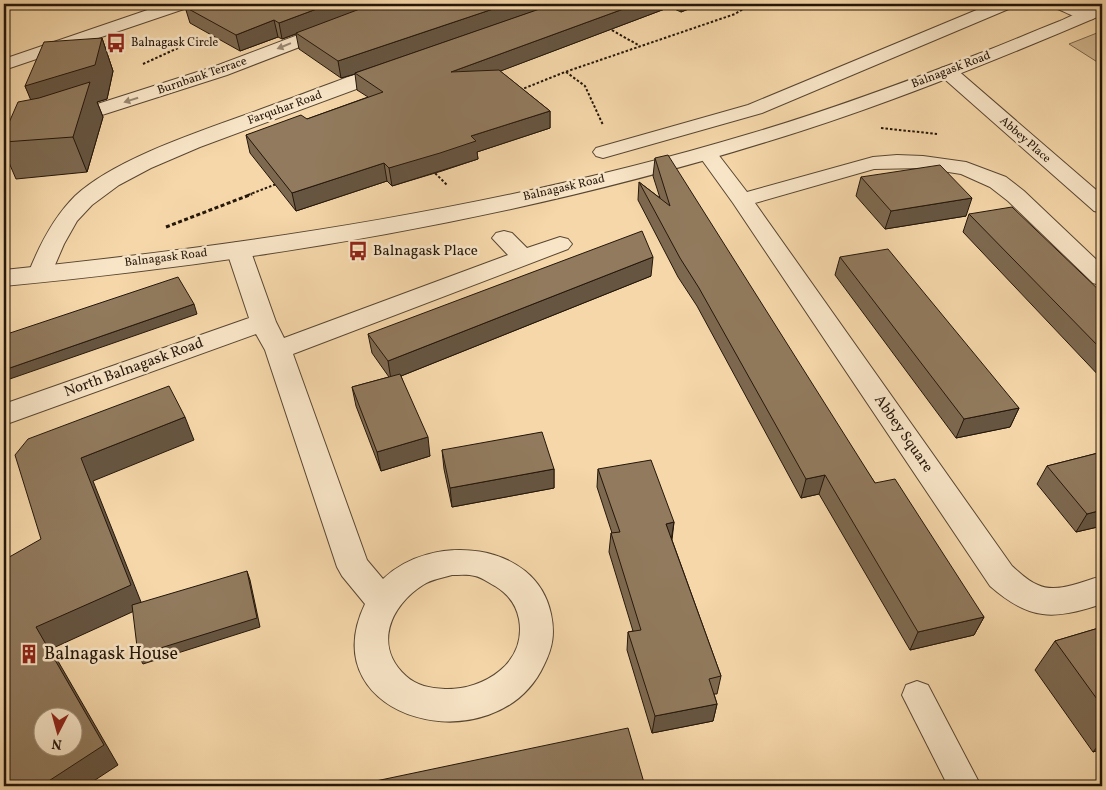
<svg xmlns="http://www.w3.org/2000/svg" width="1106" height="790" viewBox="0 0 1106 790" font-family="Vollkorn,serif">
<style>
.green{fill:#d1b68e;stroke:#7a664c}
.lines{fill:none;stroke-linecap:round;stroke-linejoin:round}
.service-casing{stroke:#584632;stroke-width:2}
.minor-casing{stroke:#584632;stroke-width:2}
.tertiary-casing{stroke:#584632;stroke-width:2}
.path-far1{stroke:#24160a;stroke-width:2;stroke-dasharray:2.5 2;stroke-linecap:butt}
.path{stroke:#24160a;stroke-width:3;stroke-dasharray:4 2.5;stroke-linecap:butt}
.service{fill:#f8e5c7;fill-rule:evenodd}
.minor{fill:#f8e5c7;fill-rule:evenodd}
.tertiary{fill:#f8e5c7;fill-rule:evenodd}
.wall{fill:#7d6950;stroke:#24160a}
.shaded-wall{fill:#665541;stroke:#24160a}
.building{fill:#917a5d;stroke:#24160a;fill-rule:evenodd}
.oneway{fill:#998872}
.labels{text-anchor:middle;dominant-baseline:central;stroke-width:5;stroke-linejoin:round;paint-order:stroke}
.far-poi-label{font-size:12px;fill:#24160a;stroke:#f8e5c7;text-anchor:start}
.far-street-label{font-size:12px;fill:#24160a;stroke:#f8e5c7}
.poi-label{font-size:15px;fill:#24160a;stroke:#f8e5c7;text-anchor:start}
.street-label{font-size:15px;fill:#24160a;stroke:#f8e5c7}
.near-poi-label{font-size:18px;fill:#24160a;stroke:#f8e5c7;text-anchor:start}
</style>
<rect width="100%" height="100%" fill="#f5d7a9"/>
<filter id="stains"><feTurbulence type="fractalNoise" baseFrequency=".004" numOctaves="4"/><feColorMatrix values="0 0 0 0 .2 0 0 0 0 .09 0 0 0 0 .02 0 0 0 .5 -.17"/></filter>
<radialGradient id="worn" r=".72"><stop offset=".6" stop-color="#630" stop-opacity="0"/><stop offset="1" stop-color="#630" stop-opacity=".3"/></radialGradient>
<path class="green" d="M1102,31V65L1069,44Z"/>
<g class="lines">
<defs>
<path id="service" d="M917,681L928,685L981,786H948L902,695L906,685Z"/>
<path id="minor" d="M380,4H403L401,8L227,75L52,131L4,141V129L41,122L213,67Z
M991,4H1013L1011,8L762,113L603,158L596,156L593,152L596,148L748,105Z
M1053,4C1066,4 1087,2 1096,15L1093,19C1080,22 1067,12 1055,8Z
M390,64L397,66L399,70L397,74L200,147L151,168L119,185L92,205L77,221L64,244L49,279L40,282L31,279L28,274C39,246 53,218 75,196C119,155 217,126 275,104C313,91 351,74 390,64Z
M948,66L955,68L1102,195V213L1094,211L941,76L939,72L941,68Z
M707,147L714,149L747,192L873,157L897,155L923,156L966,162L1006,177L1024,191L1102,265V286L1093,283L1008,201L990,187L961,174L923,168L874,169L755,203L1012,566C1020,573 1028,581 1038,585C1057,594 1083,581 1102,576V604C1053,620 1030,621 990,586L733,203L697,153L700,149Z
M504,231L512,233L527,248L560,237L568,239L572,244L568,249L293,354L367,560L383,579C431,532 536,541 551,614C555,633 553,647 544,665C497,767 309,721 365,604L342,576L337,567L265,350L256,334L4,425V404L249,318L226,249L230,244L238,242L246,244L250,249L276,322L284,338L508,255L492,238L496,233ZM452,575C459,575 468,574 475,576C481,577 489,583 495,586C508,594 516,604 519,619C527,663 484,690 445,689C430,688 417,686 406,676C373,646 390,606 423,585C432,579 442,578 452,575Z"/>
<path id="tertiary" d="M165,4H189L187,8L4,70V59Z
M1102,4V15C992,62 881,107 766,142C522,218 258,262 4,286V270C255,244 506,207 749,134C831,110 911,80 991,49C1014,40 1037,30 1060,21C1073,15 1087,8 1102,4Z"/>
</defs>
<use href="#service" class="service-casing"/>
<use href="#minor" class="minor-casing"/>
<use href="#tertiary" class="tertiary-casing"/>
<path class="path-far1" d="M608,28L640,46
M143,64L178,48L216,36
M566,72L585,86L603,125
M520,90L565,72L735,14L751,4
M881,128L937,134
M432,170L447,185
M248,195L279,183"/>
<path class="path" d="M166,227L252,194"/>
<use href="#service" class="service"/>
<use href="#minor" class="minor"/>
<use href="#tertiary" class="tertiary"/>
</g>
<path class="wall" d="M195,4H701L681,12L670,7L500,71L550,111V128L477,152L478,159L442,171L392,186L387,181L296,211L250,153L246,135L307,119L368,97L357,90L355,74L341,78L299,49L296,34L282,39L278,37L240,51L190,23L185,7Z
M102,38L113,71L107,99L97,102L103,117L87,172L16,179L4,151V134L31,99L25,86Z
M655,158L875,483L984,617L974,635L910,650L819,494L801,498L697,306L678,277L638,200L639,182L660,198L653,176Z
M861,177L966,216L885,229L856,196Z
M969,214L1102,293V379L963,232Z
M840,257L1019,408L1010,427L956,438L835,275Z
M651,276L401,376L430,456L381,471L356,406L352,387L389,377L372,353L368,334Z
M442,450L554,469V488L452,507L444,469Z
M1102,452V526L1076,532L1037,484L1047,466Z
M598,469L674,522L672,540L721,676L717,694H714L717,704L713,721L652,733L627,650L628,632L633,631L609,552L611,533H612L597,487Z
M1102,627V749L1093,752L1035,670L1055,641Z"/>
<path class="shaded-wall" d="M330,4H375L282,39L279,23Z
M508,4H555L355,73V74L341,78L338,61Z
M637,4H671L670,7L453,89L451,72Z
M681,4H701L681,12Z
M274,20L278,37L240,51L236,35Z
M102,38L113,71L107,99L97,102L103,117L87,172L73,137L39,120L25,86Z
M550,111V128L477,152L478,159L392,186L389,168L471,136Z
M384,163L387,181L296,211L292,193Z
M972,198L966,216L885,229L891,211Z
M653,257L651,276L391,380L388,361Z
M194,304L197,314L4,381V370Z
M1019,408L1010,427L956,438L964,419Z
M185,417L194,440L93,481L143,607L51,649L118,765L86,786H41L36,627L81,458Z
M428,437L430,456L381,471L377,452Z
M554,469V488L452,507L450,488Z
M825,475L819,494L801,498L806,479Z
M1102,510V526L1076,532L1087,514Z
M674,522L671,541L666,524Z
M247,571L250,580L260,627L143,664L138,655Z
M984,617L974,635L910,650L918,632Z
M717,704L713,721L652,733L655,716Z
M1102,741V749L1093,752Z"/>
<path class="building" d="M195,4H330L279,23L274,20L236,35L185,7Z
M373,4H508L338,61L296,33Z
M554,4H637L451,72L499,70L550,111L471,136L476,141L440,153L389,168L384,163L292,193L246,135L301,115L307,119L383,92L355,73Z
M102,38L95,65L25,86L44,42Z
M90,82L73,137L4,142V134L18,102L39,98Z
M668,155L875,483L895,479L984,617L918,632L825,475L806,479L699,288L680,258L639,182L670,206L655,158Z
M940,165L972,198L891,211L861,177Z
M1012,207L1102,293V350L969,214Z
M642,231L653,257L388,361L368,334Z
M888,249L1019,408L964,419L840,257Z
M178,277L194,304L4,370V335Z
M400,374L428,437L377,452L352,387Z
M169,386L185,417L81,458L131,585L36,627L104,745L41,786H4V560L41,539L15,455L28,439ZM42,718H72V748H42Z
M542,432L554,469L450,488L442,450Z
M1102,452V510L1087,514L1047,466Z
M651,460L674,522L666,524L721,676L709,679L717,704L655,716L628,632L641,630L611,533L620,532L598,469Z
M247,571L257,618L138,655L132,605Z
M1102,627V706L1055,641Z
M628,728L645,786H371V782Z"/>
<defs><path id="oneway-solid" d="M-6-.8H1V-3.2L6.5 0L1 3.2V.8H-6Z" transform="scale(1.25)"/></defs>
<g class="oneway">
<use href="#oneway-solid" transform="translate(284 46) rotate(158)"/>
<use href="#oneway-solid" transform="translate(131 100) rotate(162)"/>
</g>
<defs>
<symbol id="bus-bare" viewBox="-9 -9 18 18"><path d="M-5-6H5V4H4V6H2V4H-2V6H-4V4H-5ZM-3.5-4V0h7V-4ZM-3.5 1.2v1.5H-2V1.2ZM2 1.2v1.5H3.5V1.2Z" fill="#8f2418" stroke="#f8e5c7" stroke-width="2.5" paint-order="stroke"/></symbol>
<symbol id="building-bare" viewBox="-9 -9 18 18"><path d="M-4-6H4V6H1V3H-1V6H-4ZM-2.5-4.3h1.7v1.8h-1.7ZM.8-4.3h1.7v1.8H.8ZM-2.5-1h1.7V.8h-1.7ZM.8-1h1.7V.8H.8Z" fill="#8f2418" stroke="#f8e5c7" stroke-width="2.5" paint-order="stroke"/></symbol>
</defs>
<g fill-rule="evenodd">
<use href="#bus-bare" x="102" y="29" width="28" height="28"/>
<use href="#bus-bare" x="344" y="237" width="28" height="28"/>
<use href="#building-bare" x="15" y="640" width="28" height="28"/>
</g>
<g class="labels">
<g class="far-poi-label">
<text x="131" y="43">Balnagask Circle</text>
</g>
<g class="far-street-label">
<text transform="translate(951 70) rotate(-21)">Balnagask Road</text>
<text transform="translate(202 76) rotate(-19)">Burnbank Terrace</text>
<text transform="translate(285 108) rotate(-20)">Farquhar Road</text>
<text transform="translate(1025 140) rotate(41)">Abbey Place</text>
<text transform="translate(564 188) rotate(-13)">Balnagask Road</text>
<text transform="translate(166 258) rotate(-7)">Balnagask Road</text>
</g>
<g class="poi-label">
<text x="373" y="251">Balnagask Place</text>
</g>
<g class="street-label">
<text transform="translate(134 368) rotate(-20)">North Balnagask Road</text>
<text transform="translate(903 434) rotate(55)">Abbey Square</text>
</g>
<g class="near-poi-label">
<text x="44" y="654">Balnagask House</text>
</g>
</g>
<rect width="1106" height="790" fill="none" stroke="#f5d7a9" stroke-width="20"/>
<rect x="5" y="5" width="1096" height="780" fill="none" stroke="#24160a" stroke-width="2.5"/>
<rect x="10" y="10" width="1086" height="770" fill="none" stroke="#24160a"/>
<g transform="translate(58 732) rotate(186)"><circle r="24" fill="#f8e5c7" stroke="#a3927b"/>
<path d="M0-4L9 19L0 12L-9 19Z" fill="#8f2418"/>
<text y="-8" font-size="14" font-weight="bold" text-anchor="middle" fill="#24160a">N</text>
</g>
<rect width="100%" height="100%" filter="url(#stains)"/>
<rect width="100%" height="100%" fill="url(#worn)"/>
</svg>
